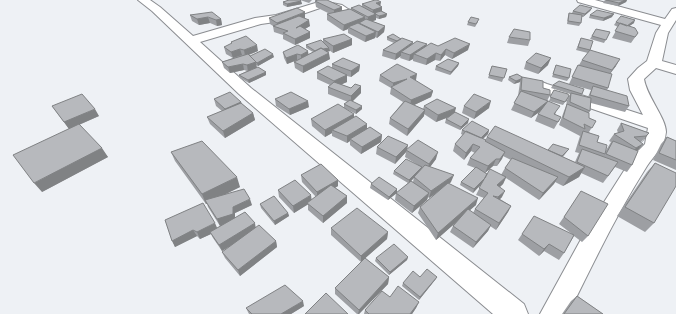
<svg xmlns="http://www.w3.org/2000/svg" width="676" height="314" viewBox="0 0 676 314" font-family="Commissioner,sans-serif">
<style>
.lines{fill:none;stroke-linecap:round;stroke-linejoin:round}
.minor-casing{stroke:#8b8d91;stroke-width:2}
.minor{fill:#fff;fill-rule:evenodd}
.wall{fill:#9d9fa3;fill-rule:evenodd}
.shaded-wall{fill:#808284}
.building{fill:#b7b9bd;stroke:#808284}
</style>
<rect width="100%" height="100%" fill="#eef1f5"/>
<g class="lines">
<defs>
<path id="minor" d="M138,0H150L160,7L193,36L255,18L276,15L322,1L342,5L354,13L352,15L348,16L335,10L323,7L282,21L261,24L200,42L251,88L524,304L528,314H493L239,94L152,11Z
M577,0H595L665,19L672,9L676,8V20L668,33L662,61L676,65V74L656,68L644,79C647,97 666,118 666,132C665,147 654,155 647,166C617,213 593,264 568,314H540L585,232L634,155L645,144L648,128L537,90L534,87L537,84L542,82L547,84L643,115L630,90L628,79L638,68L647,61L656,33L661,25L578,2Z"/>
</defs>
<use href="#minor" class="minor-casing"/>
<use href="#minor" class="minor"/>
</g>
<path class="wall" d="M289,0H312L309,3L300,0L301,1L302,4L287,7L283,5V2Z
M605,0H627L626,2L618,6L603,3Z
M315,1L342,7V11L351,9V8L362,6V4L380,6L382,7V11L387,14L386,17L379,19L376,18V20L372,21L385,26L384,32L377,38L375,37V38L365,42L348,33V29L343,31L327,20V14H330L316,7Z
M592,8L590,11L583,17H581V23L579,26L567,24L568,16L569,13H572L573,11Z
M190,15L221,19L222,25L217,26L210,23L199,25L192,21Z
M590,15L612,17L603,21L589,18Z
M269,18H305H304L310,26L305,29L310,32V38L295,45L283,39V35L274,32L273,26L270,24Z
M468,22H478L475,27L467,25Z
M616,22L634,23L629,26L638,33L631,43L612,38L618,27L614,25Z
M596,29L610,32L604,43L590,39Z
M387,37L401,39L413,42L412,44L427,46H438L468,50L452,59L445,55L440,61L435,60L426,65L413,61V59L409,61L400,58L401,56L395,60L382,56L383,50L394,43L387,40Z
M509,37L530,40L528,46L507,43Z
M581,38L590,50L589,52L616,66L610,74L608,88L607,90L629,106L625,112L591,103L590,111L589,113V118L596,121L589,132L605,152L611,142L609,141L614,134L618,133L617,130L621,123L649,133L641,142L632,165L627,172L615,167L603,183L581,173L579,177L563,186L555,182L539,200L506,178L503,184L500,187L502,197L500,199L511,206L508,212L496,230L490,226L488,231L473,248L450,232L453,226L455,223L436,240L418,213L420,207L434,195L429,198L428,197L427,200L412,213L395,200L396,193L388,200L370,188L371,184L397,189V193L408,183L393,174L394,171L418,165L405,157L406,152L395,164L376,154L377,147L408,145L407,150L436,159L430,167L451,182L449,184L476,205L469,210L473,213L475,209L484,198L476,195L482,183L473,193L460,185L461,182L475,168L467,165L470,158L475,153L471,151L464,160L453,151L455,144L463,135L461,134L462,130H489L488,134L483,139L485,140L487,137L548,150L569,149L563,157L575,162L579,153L575,152L580,136L559,125L564,111L566,106L567,100L570,94L551,88L553,85L584,89L581,96L588,97L591,90L569,84L578,65H579L582,60L588,53L576,50ZM503,156L511,160L505,168L501,175L487,174L485,173L493,166H497ZM414,177L413,182L411,181Z
M323,39H352V45L333,53L329,50L330,51L327,52L330,59L303,73L295,68L294,62L295,61L287,64L284,58L283,52L309,54L313,52L306,48V45L323,42Z
M231,42L258,51L249,55L250,56L274,57L258,66L256,65L257,68L266,72V75L249,83L240,78L239,75L247,71L244,70L230,73L224,68L222,62L233,58L226,54L224,47L232,44Z
M526,62L548,65L538,74L524,69Z
M459,63L458,66L450,75L435,70L436,66Z
M332,64L360,65L359,71L351,77L347,76V82L341,84L361,93L352,101L362,109L356,114L344,108V104L348,102L328,94V87L330,85L317,79V72L332,68Z
M556,65L569,78L567,81L552,77Z
M492,66L507,69L502,82L488,78Z
M517,74L543,88L550,95L547,101L556,112L555,115L561,117L554,129L535,121L538,114L540,111L531,118L511,110L518,96L520,82L514,84L508,80L509,77Z
M380,75L416,80L415,81L433,91L431,97L414,105L423,109L424,106L455,112L468,123L460,130L445,123L446,119L449,117L436,122L424,114V116L407,136L389,124L390,118L403,102L390,94L391,88L379,81Z
M554,90L569,96L563,105L549,101Z
M214,99L241,102L242,104L253,113L255,120L225,138L210,124L207,117L222,111L216,106Z
M275,99L309,107L290,115L276,106Z
M52,106L99,116L79,125L108,157L42,192L69,129Z
M464,106L489,108L474,119L462,113Z
M354,114V117L367,129L382,135L381,142L361,154L350,145V141L347,143L332,136V133L325,137L312,126L311,119Z
M667,137L676,141V170L653,160L661,144Z
M171,152L240,187L226,194L252,205L235,213V217L256,227L276,241L277,247L240,276L225,258L222,252L230,246L222,251L213,238L211,234L200,239L197,236L175,247L165,220L217,228L222,225L220,226L208,207L207,204H206L175,161Z
M655,163L654,223L645,232L617,216L647,172Z
M301,175L338,180V186L335,188L347,196V203L323,223L308,210V204L294,213L279,197L278,190L311,200L316,197L302,182Z
M577,198L588,236L582,242L574,236L564,253L559,260L544,251L539,256L518,240L522,234H572L559,224Z
M260,204L288,213L289,216L275,225L261,208Z
M331,228L388,232L387,239L365,258L389,277L388,284L359,314H357L335,294V288L361,262L331,235Z
M408,257L407,260L389,275L375,261L376,258Z
M420,277H437L435,280L419,300L402,286L403,283Z
M577,296L603,314H562L571,301Z
M390,297L419,302L416,308L412,314H364L365,310Z
M304,306L291,314H249L246,308Z"/>
<path class="shaded-wall" d="M625,0H627L626,2L618,6L619,3Z
M301,1L302,4L287,7V4Z
M381,2L380,8L382,7V13L376,14V20L367,23L368,17L372,15L373,10L376,3Z
M342,7V13L334,16V10Z
M592,8L590,11L583,17L585,14Z
M305,12V18L279,28H278L277,23Z
M387,14L386,17L379,19V16Z
M614,14L612,17L603,21L604,18Z
M208,17L210,23L199,25L197,19Z
M365,17V23H359V26L348,27V29L343,31L344,25Z
M221,19L222,25L217,26L216,20Z
M309,20L310,26L296,34V28Z
M635,20L634,23L625,29L627,26Z
M385,26L384,32L377,38L378,32Z
M310,32V38L295,45V39Z
M376,32L375,38L365,42L366,36Z
M352,39V45L333,53V46Z
M413,42L412,48L401,52V56L395,60L396,54Z
M427,44L426,50L414,54L413,59L409,61L410,55Z
M470,44L468,50L452,59L454,53Z
M257,45L258,51L245,56L244,50Z
M329,48L330,51L316,55V52Z
M240,49L242,55L233,58L231,52Z
M446,49L445,55L440,61L441,55Z
M308,51L309,57L301,62V55Z
M329,53L330,59L303,73V66Z
M436,53L435,60L426,65L427,59Z
M273,54L274,57L258,66L257,63Z
M297,54V60L287,64L286,58Z
M551,58L548,65L538,74L541,68Z
M620,59L616,66L608,76L612,70Z
M256,62L257,69L248,72L247,65Z
M459,63L458,66L450,75L451,72Z
M243,64L244,70L230,73L228,67Z
M360,65L359,71L351,77V71Z
M266,72V75L249,83L248,80Z
M417,74L416,80L409,84L410,77Z
M347,75V82L334,88V81Z
M407,79L393,89V83Z
M521,79L520,82L514,84L516,81Z
M361,86V93L351,103V96Z
M433,91L431,97L410,107L411,100Z
M308,101L309,107L290,115L289,109Z
M491,101L489,108L474,119L476,112Z
M548,101L545,108L531,118L534,112Z
M241,102L243,108L227,116L225,109Z
M362,106V109L356,114V110Z
M456,108L454,115L436,122L438,115Z
M95,109L99,116L69,129L64,122Z
M425,110L424,116L407,136L408,129Z
M253,113L255,120L225,138L223,131Z
M354,114V121L332,130V133L325,137V130Z
M469,119L468,123L460,130L461,127Z
M367,124V131L350,139V141L347,143V136Z
M489,130L488,134L478,143L480,139Z
M649,133L644,140L641,143L646,136Z
M382,135L381,142L361,154L362,147Z
M473,144L471,151L464,160L466,153Z
M643,144L638,150L631,154L636,148Z
M408,145L406,152L395,164L396,157Z
M102,148L108,157L42,192L34,183Z
M438,152L436,159L427,171L429,164Z
M505,152L502,159L497,166L500,159Z
M496,159L493,166L485,173L488,166Z
M422,167L421,171L409,183V180Z
M585,167L579,177L563,186L569,177Z
M488,174L487,178L473,193L474,189Z
M454,175L451,182L429,198L431,191Z
M237,177L240,187L207,203L205,200L207,204H206L202,194Z
M506,177L503,184L494,192L497,185Z
M558,177L554,184L539,200L543,193Z
M338,180V186L317,198V192Z
M397,189V193L388,200L389,197Z
M505,191L502,197L495,204L498,197Z
M429,193L427,200L412,213L414,206Z
M311,195L312,202L294,213L293,206Z
M347,196V203L323,223V216Z
M478,198L476,205L436,240L438,233Z
M250,199L252,205L235,213V221L220,226L217,219L233,207Z
M511,206L508,212L496,230L499,223Z
M288,213L289,216L275,225L274,221Z
M215,223L218,230L210,232L211,234L200,239L197,232Z
M255,223L256,230L222,251L219,245Z
M491,225L488,231L473,248L476,242Z
M193,230L197,236L175,247L172,241Z
M388,232L387,239L361,262V256Z
M276,241L277,247L240,276L238,270Z
M549,244L544,251L539,256L544,249Z
M408,257L407,260L389,275L390,272Z
M389,277L388,284L359,314H358L359,310Z
M437,277L435,280L419,300L420,297Z
M303,301L304,306L291,314H281Z
M419,302L416,308L412,314H410Z"/>
<path class="building" d="M289,0H300L301,1L287,4L283,2Z
M318,0H327L342,7L334,10L315,1Z
M375,0H377L381,2L376,3L382,7L373,10L362,4Z
M606,0H625L619,3Z
M359,5L376,14L368,17L351,8Z
M580,5L592,8L585,14L573,11Z
M297,8L305,12L277,23L269,18Z
M350,9L365,17L344,25L327,14Z
M597,10L614,14L604,18L590,15Z
M381,11L387,14L379,16L374,13Z
M212,12L221,19L216,20L208,17L197,19L190,15Z
M569,13L582,15L581,23L568,21Z
M299,16L309,20L296,28L300,26L310,32L295,39L283,33L288,31L273,26Z
M621,16L635,20L627,26L616,22Z
M471,17L479,19L476,24L468,22Z
M366,19L385,26L378,32L359,23Z
M358,23L376,32L366,36L348,27Z
M620,23L635,28L638,33L635,37L615,31Z
M514,29L530,32V40L509,37Z
M596,29L610,32L606,40L592,36Z
M344,34L352,39L333,46L323,39Z
M393,34L401,39L397,41L387,37Z
M246,36L257,45L244,50L240,49L231,52L224,47L232,43L231,42Z
M402,38L413,42L396,54L383,50Z
M455,38L470,44L454,53L446,49L441,55L436,53L427,59L414,54L431,43L438,46Z
M581,38L593,41L590,50L578,47Z
M321,40L329,48L323,49L321,48L315,51L306,45Z
M417,41L427,44L410,55L401,52Z
M298,45L308,51L301,55L297,54L286,58L283,52Z
M321,48L329,53L303,66L294,62Z
M265,49L273,54L257,63L250,56Z
M590,50L620,59L612,70L582,60Z
M536,53L551,58L541,68L526,62Z
M248,54L256,62L247,65L243,64L228,67L222,62Z
M343,58L360,65L351,71L332,64Z
M448,59L459,63L451,72L436,66Z
M397,64L417,74L410,77L433,91L411,100L391,87L407,79L393,83L380,75Z
M556,65L571,69L569,78L553,74Z
M578,65L612,74L608,88L572,77Z
M328,66L347,75L334,81L317,72Z
M492,66L507,69L504,78L489,75Z
M258,67L266,72L248,80L239,75Z
M517,74L522,77L521,79L516,81L509,77Z
M522,77L543,81V88L550,90V95L521,90Z
M559,81L584,89L582,94L553,85Z
M334,82L351,88L355,84L361,86L351,96L328,87Z
M593,86L627,96L629,106L590,95Z
M554,90L568,94L569,96L565,102L550,97Z
M521,91L548,101L534,112L514,103Z
M230,92L241,102L225,109L214,99Z
M291,92L308,101L289,109L275,99Z
M571,93L591,98L590,111L570,102Z
M82,94L95,109L64,122L52,106Z
M474,94L491,101L476,112L464,106Z
M437,99L456,108L438,115L424,106Z
M350,100L362,106L356,110L344,104Z
M405,101L425,110L408,129L390,118Z
M548,101L560,106L554,114L561,117L558,122L538,114Z
M241,103L253,113L223,131L207,117Z
M338,104L354,114L325,130L311,119Z
M567,104L589,113V118L596,121L592,128L584,124L585,129L563,118Z
M455,112L469,119L461,127L446,119Z
M356,116L367,124L347,136L332,130Z
M472,121L489,130L481,138L462,130Z
M621,123L649,133L646,136L634,137L643,144L636,148L614,134L624,131Z
M79,124L102,148L34,183L13,155Z
M495,126L585,167L569,177L487,137Z
M370,127L382,135L362,147L350,139Z
M466,131L486,140L485,141L505,152L500,159H496L488,166L470,158L480,147L473,144L466,153L455,144Z
M583,131L599,136L597,142L607,145L605,154L579,145Z
M388,136L408,145L396,157L377,147Z
M667,137L676,141V160L659,153Z
M418,140L438,152L429,164L406,150Z
M202,141L237,177L202,194L171,152Z
M613,141L638,151L632,165L606,154Z
M553,144L569,149L562,156L548,150Z
M582,149L618,162L608,176L577,162Z
M512,158L558,177L543,193L505,168Z
M406,159L422,167L409,180L394,171Z
M655,163L676,173V186L654,223L625,207Z
M321,164L338,180L317,192L301,175Z
M425,165L454,175L431,191L414,177Z
M476,167L487,174L485,178L474,189L461,182Z
M490,169L506,177L497,185L505,191L498,197L493,196L511,206L499,223L475,209L488,193L479,188Z
M379,177L397,189L389,197L371,184Z
M295,180L311,195L293,206L278,190Z
M411,181L429,193L414,206L396,193Z
M448,183L478,198L438,233L420,207Z
M331,185L347,196L323,216L307,203Z
M244,189L250,199L233,207V214L217,219L205,200Z
M581,191L608,204L588,236L564,217Z
M274,196L288,213L274,221L260,204Z
M203,203L215,223L197,232L193,230L172,241L165,220Z
M357,208L388,232L361,256L331,228Z
M468,209L491,225L476,242L453,226Z
M245,212L255,223L219,245L210,232Z
M534,216L574,235L564,253L549,244L544,249L522,234Z
M259,225L276,241L238,270L222,252Z
M394,244L408,257L390,272L376,258Z
M365,258L389,277L359,310L335,288Z
M427,269L437,277L420,297L403,283L413,271L420,277Z
M285,285L303,301L281,314H252L246,308Z
M398,286L419,302L410,314H369L365,310L382,291L390,297Z
M326,293L348,314H305Z
M577,296L603,314H564Z"/>
</svg>
